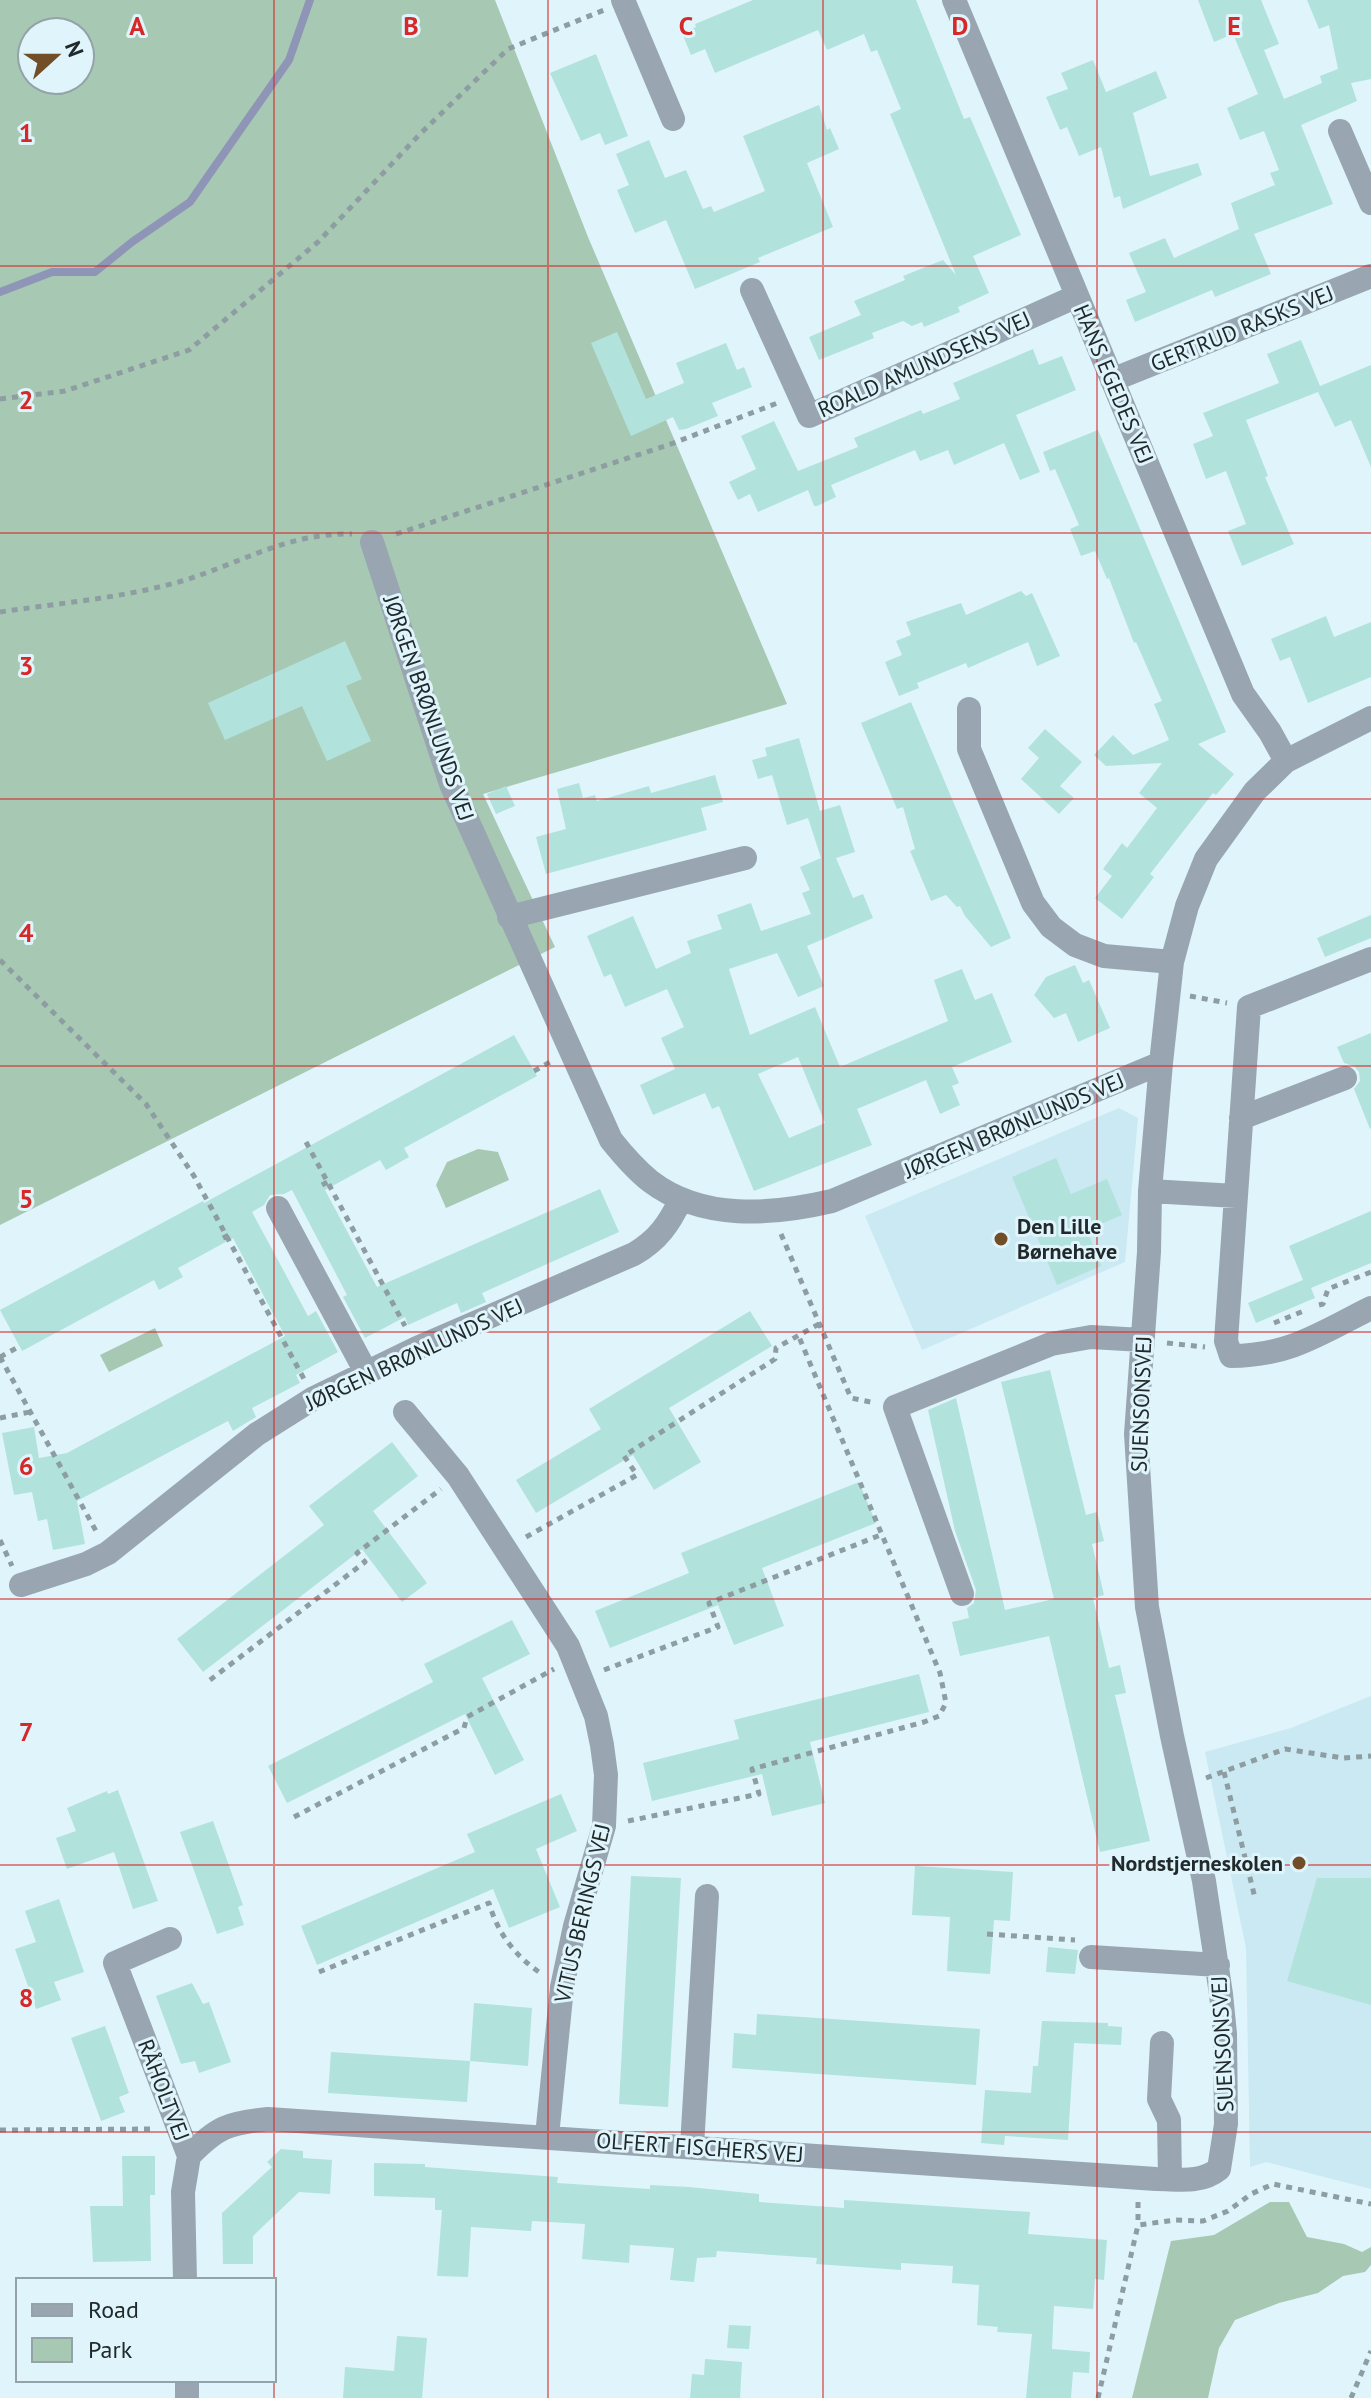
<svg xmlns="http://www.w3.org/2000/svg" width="1371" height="2398" viewBox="0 0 1371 2398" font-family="'PT Sans',sans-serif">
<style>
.built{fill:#cae9f2}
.green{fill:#a7c9b3;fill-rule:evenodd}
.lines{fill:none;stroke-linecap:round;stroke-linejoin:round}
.stream{stroke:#8e95b6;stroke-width:8}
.building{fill:#b2e2dc;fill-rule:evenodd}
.path{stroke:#8d9da1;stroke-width:5;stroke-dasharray:6 6;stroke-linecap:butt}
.minor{stroke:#99a6b2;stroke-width:24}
.grid{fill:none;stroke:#d62828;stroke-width:2;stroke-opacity:0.55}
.poi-dot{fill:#714e27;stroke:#dff5fb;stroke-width:3}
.labels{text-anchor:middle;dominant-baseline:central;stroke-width:6;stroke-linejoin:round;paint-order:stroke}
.street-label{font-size:22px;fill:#21292b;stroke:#dff5fb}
.poi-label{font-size:22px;font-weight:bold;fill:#21292b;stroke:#dff5fb;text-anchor:start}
.grid-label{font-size:26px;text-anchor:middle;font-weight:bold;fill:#d62828;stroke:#dff5fb;stroke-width:6;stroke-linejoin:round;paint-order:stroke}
</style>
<rect width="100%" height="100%" fill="#dff5fb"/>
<path class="built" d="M1119,1108L1138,1118L1125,1262L922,1350L865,1216Z
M1371,1696V2189L1266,2162L1250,2167L1246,1948L1205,1752L1291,1728Z"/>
<path class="green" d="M0,0H495L588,237L787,704L483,794L555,947L0,1225ZM32,32H80V80H32Z
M478,1149L498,1152L509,1180L446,1208L436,1185L447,1162Z
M155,1328L163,1346L109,1372L100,1355Z
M1270,2202H1289L1307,2237L1344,2244L1362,2252L1371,2247V2265L1365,2272L1343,2276L1318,2293L1279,2303L1235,2320L1219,2348L1208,2398H1132L1171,2241L1214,2235Z"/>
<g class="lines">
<path class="stream" d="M0,292L52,272H95L132,242L190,202L289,60L310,0"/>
</g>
<path class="building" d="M753,0H916L964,119L970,117L1021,235L973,256L989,293L958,307L960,312L924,327L922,322L912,326L903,321L872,333L874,338L819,360L809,337L861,315L854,301L905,280L903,276L943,260L956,275L890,114L901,109L877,50L871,52L864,34L827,50L818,30L715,73L705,49L691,55L682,33L696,27L695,24Z
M1198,0H1261L1279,44L1264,50L1284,99L1322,83L1320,76L1338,69L1329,25L1319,29L1307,0H1371V79L1351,83L1357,101L1301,125L1333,204L1254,234L1271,274L1215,297L1212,290L1135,322L1126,300L1146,292L1129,253L1165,238L1174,258L1239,229L1231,203L1275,185L1270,173L1279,170L1264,131L1240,140L1227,108L1258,94L1233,34L1214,42Z
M596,54L628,136L605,145L600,133L581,141L550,73Z
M1093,60L1106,92L1156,71L1167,98L1133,113L1150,176L1198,163L1202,175L1123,209L1120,196L1114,198L1101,147L1079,156L1067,127L1060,130L1046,97L1068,89L1061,73Z
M819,105L827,130L830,128L839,149L807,163L833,227L758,258L760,262L695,289L666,220L635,233L617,190L629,185L616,154L649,140L665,178L686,170L703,209L711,206L714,212L765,191L743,136Z
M617,332L646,399L684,383L676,363L726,343L737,370L744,367L752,387L712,403L718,416L686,429L679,430L673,417L631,436L591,343Z
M1301,340L1320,386L1371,365V467L1351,420L1335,427L1318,392L1246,420L1268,476L1265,477L1294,544L1242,566L1228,531L1246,524L1226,471L1206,479L1193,444L1213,436L1203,413L1279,383L1267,354Z
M1033,349L1039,365L1062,356L1076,390L1016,415L1040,472L1020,480L1004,443L954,465L948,450L920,461L915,450L831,485L836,497L817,506H814L808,490L758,512L750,494L738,500L729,482L756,469L741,436L774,421L798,471L858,447L854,438L921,410L923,414L960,399L953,383Z
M1098,430L1226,732L1198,744L1234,774L1216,795L1213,793L1150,874L1154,877L1122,919L1095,898L1112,876L1103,869L1122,843L1127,848L1157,808L1139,793L1162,763L1106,766L1094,755L1113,735L1133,755L1169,740L1154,704L1162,701L1136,642L1134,643L1109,578L1107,579L1095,551L1081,556L1070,529L1079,525L1055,469L1050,471L1043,452Z
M1021,591L1026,596L1032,593L1060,656L1037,666L1028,642L968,668L966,663L917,683L919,688L899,696L885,662L902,655L896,641L911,635L906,622L961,603L966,615Z
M1326,616L1334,637L1371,622V677L1308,703L1290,657L1280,661L1271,639Z
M345,641L362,679L346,686L371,741L327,761L302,706L225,740L208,703Z
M911,702L1011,938L991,947L965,916L960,906L957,907L946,895L931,901L910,851L915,849L903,807L897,809L861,723Z
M1045,729L1082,762L1060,786L1074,798L1059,814L1021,779L1039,758L1028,748Z
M799,738L820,811L840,805L855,852L836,858L853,898L863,894L873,918L807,946L824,986L798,997L777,953L729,969L750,1035L815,1007L840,1067L948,1021L934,980L962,969L975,1000L992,993L1012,1042L952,1067L959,1083L952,1086L960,1105L940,1114L926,1080L857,1109L872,1145L754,1191L719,1106L712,1109L705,1093L653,1115L640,1085L675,1069L661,1038L684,1027L667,989L625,1007L611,974L604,977L587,936L633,916L656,969L691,953L687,941L722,929L717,915L751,903L761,931L811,914L802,893L810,890L800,867L821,858L808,818L787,825L772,775L758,779L752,760L767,756L765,748ZM798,1057L825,1123L789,1138L758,1074Z
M715,775L723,802L701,808L707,830L546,874L536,837L566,829L557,789L579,783L583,798L595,795L597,801L649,786L651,793Z
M506,786L515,806L496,814L487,794Z
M1371,915V938L1325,957L1317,938Z
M1075,965L1083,983L1089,980L1110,1028L1078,1042L1066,1013L1054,1018L1034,995L1046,977Z
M1371,1033V1128L1370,1129L1354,1089L1360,1081L1359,1072L1354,1066L1344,1063L1337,1047Z
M514,1035L537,1076L404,1148L409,1157L386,1170L380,1160L325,1190L377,1287L600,1189L619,1232L482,1293L486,1302L461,1313L457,1303L408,1325L405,1317L365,1338L343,1297L347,1295L292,1190L284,1194L270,1195L264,1205L252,1212L308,1316L316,1311L338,1352L296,1375L300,1383L252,1408L256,1417L246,1423L233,1431L228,1421L77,1501L85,1544L53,1550L47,1519L38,1521L32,1492L14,1495L2,1433L34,1427L39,1458L67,1453L285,1336L233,1238L178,1268L183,1277L159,1290L154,1280L22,1351L0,1310L203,1201L204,1203Z
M1056,1158L1071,1194L1107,1179L1122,1215L1087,1230L1101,1266L1057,1285L1012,1177Z
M1371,1211V1263L1311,1288L1315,1298L1256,1323L1248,1303L1303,1280L1289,1246Z
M750,1311L772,1346L669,1408L701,1462L654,1490L633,1455L536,1513L516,1480L601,1429L589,1409Z
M1050,1370L1086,1515L1097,1512L1104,1541L1092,1544L1104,1595L1093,1598L1109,1668L1120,1665L1126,1693L1115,1695L1150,1841L1100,1852L1049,1636L960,1656L952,1622L969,1618L967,1608L974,1603L976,1590L955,1531L928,1410L956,1398L1005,1610L1054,1599L1001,1382Z
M392,1442L418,1476L373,1511L427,1583L402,1602L362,1549L203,1672L177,1639L324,1525L309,1506Z
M859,1482L876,1523L762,1568L784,1626L734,1645L718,1605L610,1648L595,1611L689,1573L681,1553Z
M512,1620L530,1654L482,1678L524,1760L495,1775L465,1714L287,1803L268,1766L433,1682L424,1664Z
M919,1674L929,1712L810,1742L825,1803L772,1816L762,1774L652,1801L643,1763L739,1739L734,1720Z
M118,1790L158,1901L133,1909L114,1852L67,1869L56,1838L76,1831L67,1808L107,1791L108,1794Z
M561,1794L577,1831L536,1849L560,1907L509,1928L493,1889L317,1965L301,1926L475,1852L467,1834Z
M213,1821L243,1905L238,1907L244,1925L217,1934L180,1832Z
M915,1866L1013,1872L1010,1921L994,1920L990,1974L947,1971L950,1917L912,1915Z
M631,1876L681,1878L668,2107L619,2104Z
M1317,1878H1371V2005L1287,1981Z
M59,1899L84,1972L54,1982L61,2000L36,2009L15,1949L36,1942L25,1911Z
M1048,1947L1078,1950L1075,1974L1046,1972Z
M192,1983L203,2004L209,2002L231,2062L199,2073L195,2061L181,2064L156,1996Z
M474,2003L532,2008L528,2066L470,2061Z
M757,2014L980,2029L976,2085L732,2068L734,2033L756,2035Z
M1042,2021L1108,2023V2026L1122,2027L1121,2045L1074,2043L1068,2140L1005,2136L1004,2145L981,2143L985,2090L1031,2093L1033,2066H1038Z
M105,2026L129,2093L119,2097L125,2112L101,2121L71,2038Z
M331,2052L470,2061L467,2102L328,2093Z
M281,2149L303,2151V2158L332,2160L330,2194L299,2192L253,2236V2264H223L222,2213L272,2167L267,2162Z
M122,2156H155V2195H150L151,2261L93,2262L90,2206H123Z
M374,2163L425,2164V2167L558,2177L557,2183L650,2189V2185L689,2187L759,2194V2202L844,2208V2200L1030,2212L1028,2234L1107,2240L1104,2280L1095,2279L1093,2309L1054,2306L1052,2349L1090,2352L1089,2373L1073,2372L1071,2398H1026L1032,2334L997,2332L998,2327L977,2325L979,2285L952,2283L953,2266L901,2263V2270L816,2264L817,2258L717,2251L716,2257L697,2258L694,2282L670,2280L674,2248L630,2245L629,2263L582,2259L585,2224L532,2221L531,2231L471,2227L468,2277L437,2276L442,2210H435V2198L374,2196Z
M729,2325L751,2326L749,2349L727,2348Z
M397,2336L427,2338L422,2398H343L345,2367L394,2371Z
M705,2359L742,2362L740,2398H690L692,2374L704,2375Z"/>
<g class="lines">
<path class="path" d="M0,399L65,391L189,350L318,242L420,134L508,49L604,10
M396,534L671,444L780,402
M0,612C60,603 123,598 182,581C242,563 286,533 352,534
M0,960L146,1104L194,1176L304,1379
M1190,996L1227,1003
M534,1071L552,1061
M306,1142L405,1326
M322,1185L331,1180
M781,1234L851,1398L875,1403
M223,1238L231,1234
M1319,1305L1323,1304L1328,1289L1371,1272
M1274,1323L1306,1310
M1167,1343L1205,1347
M0,1357L96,1531
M0,1357L20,1346
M0,1418L30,1412
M526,1537L637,1475L624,1456L775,1359L776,1348L819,1324
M0,1540L12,1566
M604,1670L718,1627L709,1603L883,1534
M210,1680L365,1562L357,1553L441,1489
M1224,1772L1255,1898
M1206,1778L1285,1749L1343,1758L1371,1756
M294,1817L464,1728L467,1717L554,1669
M628,1821L759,1794L752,1769L924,1722L939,1716L946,1703L940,1673L799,1337
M987,1934L1075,1940
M319,1972L489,1903C498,1934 515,1956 542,1974
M0,2130L155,2129
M1138,2202V2225
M1098,2398L1138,2225L1176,2220L1203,2221L1228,2211L1251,2194L1273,2184L1371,2204
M1351,2398L1371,2351"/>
<path class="minor" d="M623,0L673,119
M954,0L1243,694L1270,732L1286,761
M1340,131L1371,203
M752,290L809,416L1077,296
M1112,380L1371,276
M372,542L451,784L611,1140C623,1155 635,1169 650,1181C702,1221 772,1215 832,1201L1161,1063
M969,709V749L1033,903L1051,927L1075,945L1104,956L1172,962
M509,917L745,858
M1371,959L1249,1007L1226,1341L1231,1356C1289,1356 1321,1333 1371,1308
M1241,1118L1345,1078
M1150,1191L1236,1196
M278,1208L366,1372
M405,1412L458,1476L568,1646L596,1716L602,1745L606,1775L604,1826L575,1926L562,1987L547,2136
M21,1585L86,1564L108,1553L257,1434L314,1398L417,1348L634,1254C658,1240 669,1224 681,1199
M962,1594L895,1407L1051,1344L1091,1337L1142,1340
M170,1939L115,1963L189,2156L183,2192L185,2280
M1091,1957L1218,1965
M1162,2043L1159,2099L1169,2120L1170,2179
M692,2146L707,1896
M189,2156C217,2127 228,2123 268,2119L1156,2179C1179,2179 1200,2184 1219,2169L1226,2124L1225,2034L1221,1994L1204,1881L1172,1736L1147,1607L1136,1434L1149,1252L1150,1191L1161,1063L1172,962L1187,906L1206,859L1255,791L1286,761L1371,718
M187,2380V2398"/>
</g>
<path class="grid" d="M274,0V2398M548,0V2398M823,0V2398M1097,0V2398M0,266H1371M0,533H1371M0,799H1371M0,1066H1371M0,1332H1371M0,1599H1371M0,1865H1371M0,2132H1371"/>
<g class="poi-dot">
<circle cx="1001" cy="1239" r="8"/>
<circle cx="1299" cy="1863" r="8"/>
</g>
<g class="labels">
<g class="street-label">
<text transform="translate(1242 328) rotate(-22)">GERTRUD RASKS VEJ</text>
<text transform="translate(924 364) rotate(-24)">ROALD AMUNDSENS VEJ</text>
<text transform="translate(1114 384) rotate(67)">HANS EGEDES VEJ</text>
<text transform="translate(429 708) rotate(71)">JØRGEN BRØNLUNDS VEJ</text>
<text transform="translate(1014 1125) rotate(-23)">JØRGEN BRØNLUNDS VEJ</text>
<text transform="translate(414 1354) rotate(-25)">JØRGEN BRØNLUNDS VEJ</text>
<text transform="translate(1141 1404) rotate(-88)">SUENSONSVEJ</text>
<text transform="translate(582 1913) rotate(-77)">VITUS BERINGS VEJ</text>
<text transform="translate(1222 2044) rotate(-93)">SUENSONSVEJ</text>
<text transform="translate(164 2090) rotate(69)">RÅHOLTVEJ</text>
<text transform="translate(700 2147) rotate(4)">OLFERT FISCHERS VEJ</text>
</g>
<g class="poi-label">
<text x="1017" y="1226">Den Lille<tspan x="1017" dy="25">Børnehave</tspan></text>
<text x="1283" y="1863" text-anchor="end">Nordstjerneskolen</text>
</g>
</g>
<g class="grid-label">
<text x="137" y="35">A</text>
<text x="411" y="35">B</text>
<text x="686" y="35">C</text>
<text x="960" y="35">D</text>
<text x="1234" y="35">E</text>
<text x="26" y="142">1</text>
<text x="26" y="409">2</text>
<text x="26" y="675">3</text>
<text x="26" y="942">4</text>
<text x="26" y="1208">5</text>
<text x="26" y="1475">6</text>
<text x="26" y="1741">7</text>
<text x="26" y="2007">8</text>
</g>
<rect x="16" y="2278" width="260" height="104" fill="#dff5fb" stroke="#93a3a8" stroke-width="2"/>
<rect x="32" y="2304" width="40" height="12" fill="#99a6b2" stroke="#93a3a8" stroke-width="2"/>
<text x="88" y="2318" font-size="24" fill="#21292b">Road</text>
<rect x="32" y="2338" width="40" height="24" fill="#a7c9b3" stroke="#93a3a8" stroke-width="2"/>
<text x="88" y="2358" font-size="24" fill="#21292b">Park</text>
<g transform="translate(56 56) rotate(69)"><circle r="38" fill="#dff5fb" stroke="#93a3a8" stroke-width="2"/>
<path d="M0-6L14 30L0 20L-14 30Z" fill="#714e27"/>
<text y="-12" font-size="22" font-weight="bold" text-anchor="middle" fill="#21292b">N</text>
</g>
</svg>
